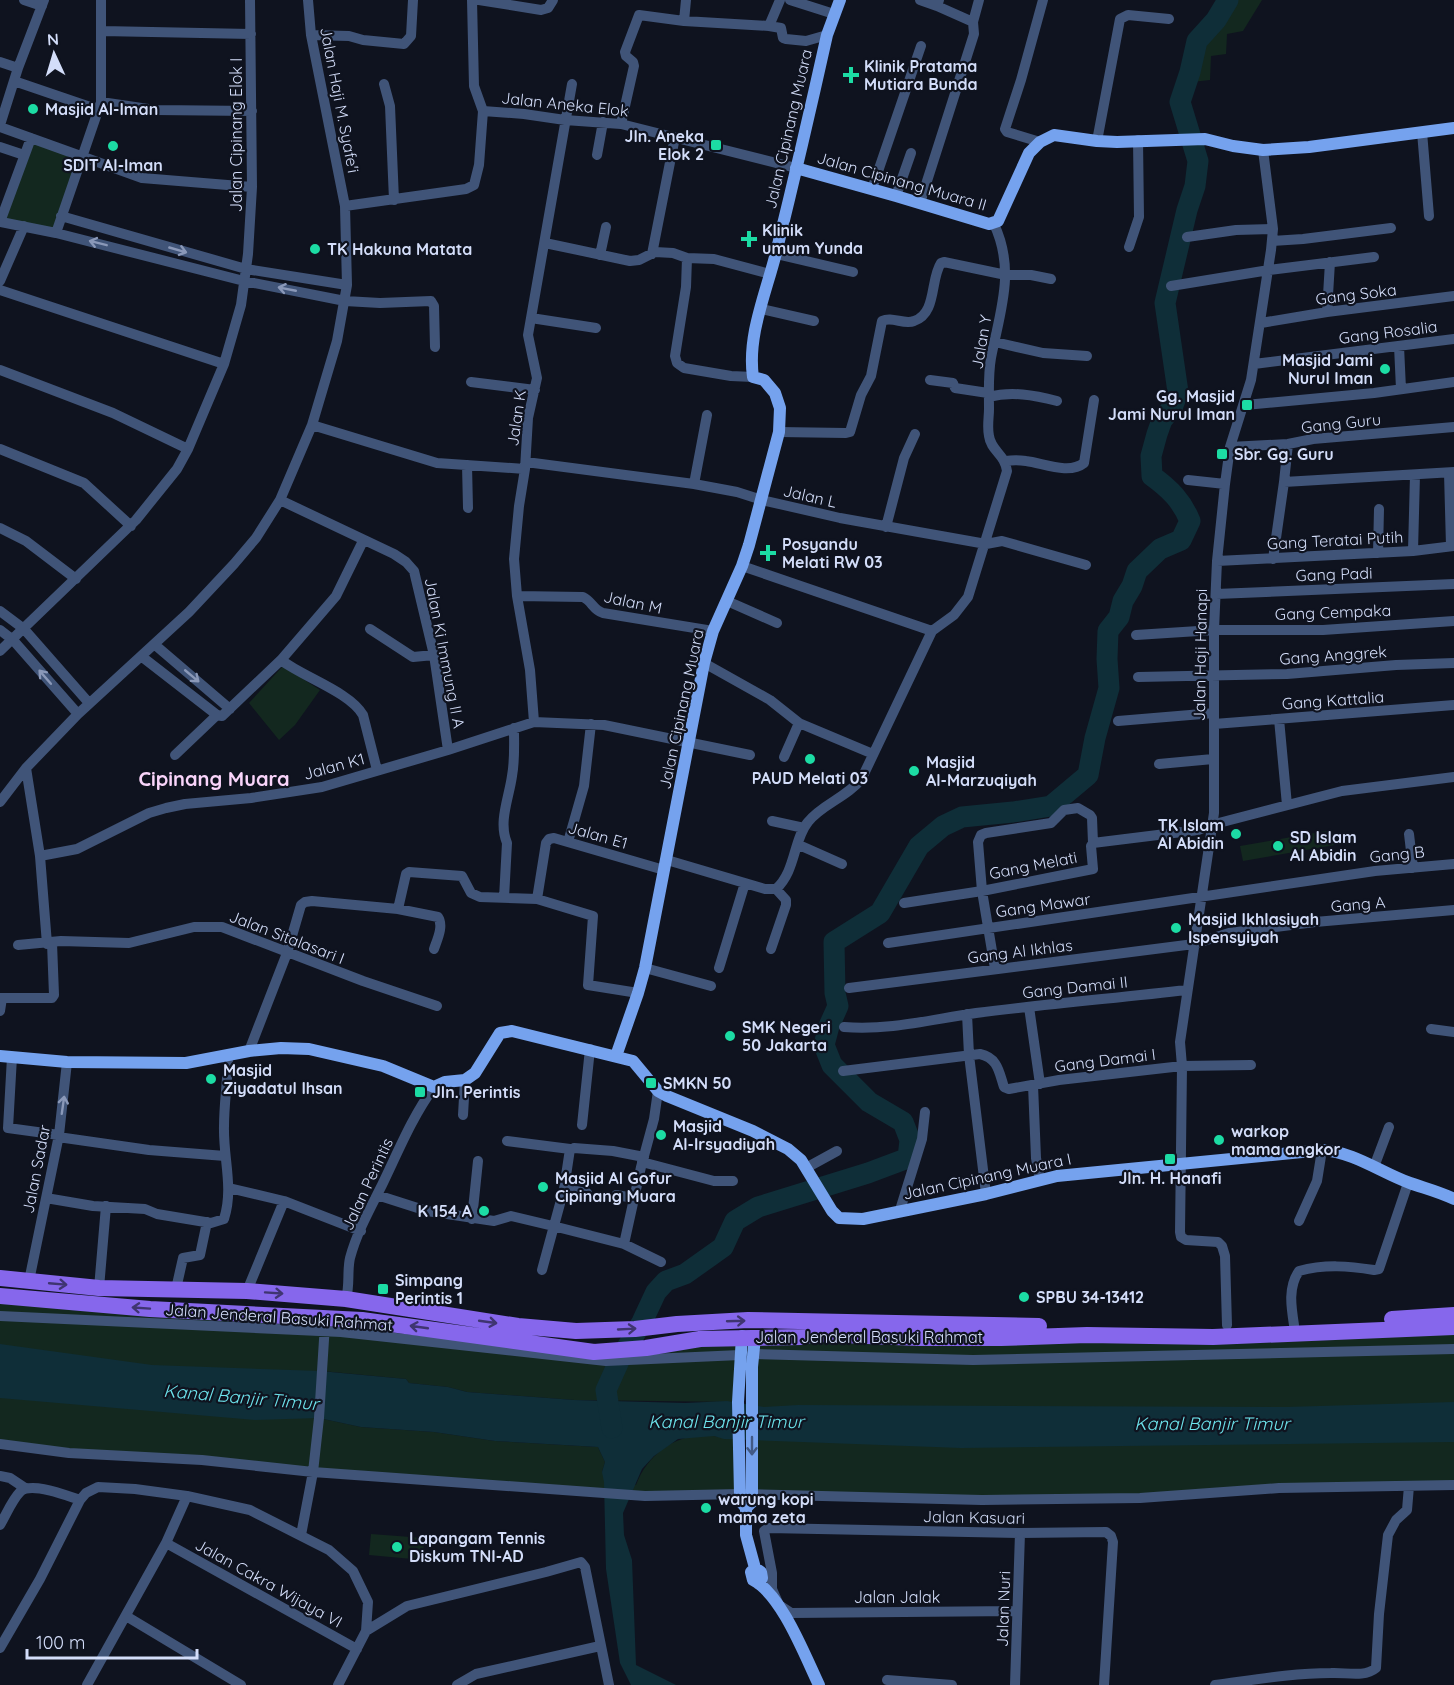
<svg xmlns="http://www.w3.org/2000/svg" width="1454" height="1685" viewBox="0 0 1454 1685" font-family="Quicksand,sans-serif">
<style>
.green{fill:#13281f}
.water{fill:#0f2e38}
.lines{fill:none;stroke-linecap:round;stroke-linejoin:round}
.river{stroke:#0f2e38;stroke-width:21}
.street{stroke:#405478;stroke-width:10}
.secondary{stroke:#75a2ee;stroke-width:12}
.primary{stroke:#8667ec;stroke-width:16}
.oneway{stroke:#8a98b8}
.oneway2{stroke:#3f3571}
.oneway3{stroke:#425a86}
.poi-dot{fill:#1cdca4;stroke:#0f131f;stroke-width:2}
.labels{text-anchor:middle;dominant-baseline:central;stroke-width:4.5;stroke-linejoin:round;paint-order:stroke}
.poi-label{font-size:16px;font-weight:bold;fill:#d3ddf9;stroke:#0f131f;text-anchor:start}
.street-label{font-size:16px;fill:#d3ddf9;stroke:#0f131f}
.water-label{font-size:18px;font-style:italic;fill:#6de4ed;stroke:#0f131f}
.quarter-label{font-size:20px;font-weight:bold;fill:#f9d4fa;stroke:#0f131f}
</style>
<rect width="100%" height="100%" fill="#0f131f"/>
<path class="green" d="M1231,0H1262L1243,31L1227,34L1226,54L1211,56L1210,80L1192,82L1200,43Z
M32,141L83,157L55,232L3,219Z
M283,666L320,690L295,725L279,740L249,703Z
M1332,830L1335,845L1243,861L1240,846Z
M0,1296L270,1316L594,1352L742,1336L738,1402L574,1400L467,1392L448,1387L409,1383L406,1379L322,1371L319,1418L361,1427L434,1432L495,1441L598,1447L605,1462L602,1472L636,1485C648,1453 679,1431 714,1436C722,1437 729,1439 738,1440L740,1494L645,1496L0,1443Z
M1454,1327V1483L1140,1498L752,1495L755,1337Z
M371,1534L424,1538L423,1560L369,1555Z"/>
<path class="water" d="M0,1344L152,1365L320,1371L406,1379L409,1383L448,1387L467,1392L574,1400L685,1403L727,1401L764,1407L798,1405L1286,1407L1454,1402V1442L961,1448L724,1439L714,1436L678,1439L654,1456L642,1469L623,1513L624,1535L632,1560L636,1665L676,1685H631L620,1663L606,1569L604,1482L602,1472L605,1462L598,1447L495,1441L434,1432L361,1427L319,1418L255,1420L0,1398Z"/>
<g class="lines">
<path class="river" d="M612,1428L606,1390L620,1359L642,1322L656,1292L666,1281L685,1274L723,1247L735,1221L758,1207L868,1173L908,1158L910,1140L903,1122L869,1102L832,1065L824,1045L829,1026L838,1006L835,993L834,942L880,913L919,846L943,826L962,817L1013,812L1051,806L1088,775L1095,738L1109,688L1107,659L1108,631L1119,617L1123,601L1132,586L1137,571L1160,549L1181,540L1190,521C1182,501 1170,489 1152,476L1151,456L1157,434L1162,420L1172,408L1178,392L1165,303L1187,210L1195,186L1198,161L1180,102L1190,72L1197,41L1216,20L1228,0"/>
<path class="street" d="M24,0L42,6
M472,0L474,86L483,111
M479,0L541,10L548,8L553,0
M790,0L834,14
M920,0L937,6
M939,0L937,6L973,22
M684,21L686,0
M769,26L780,0
M102,31L251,34
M311,35L349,36L363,40L404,44L411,36L413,0
M0,62L18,68
M14,81L99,110
M384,84L390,106L394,200
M101,102L155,110L252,111
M483,111L524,114L565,120L621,124L796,168
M621,124L634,66L633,62L626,56L625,52L639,15L684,21L769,26L781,28L783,38L786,39L806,41L827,35
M0,125L18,68L44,0
M0,127L142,178L252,187
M1422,132L1429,216
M1097,141L1120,19L1128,15L1169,19
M1040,142L1007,132L1005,129L1021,80L1043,0
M0,147L24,155
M597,155L603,122
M872,189L921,46
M896,196L911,153
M920,203L974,34L973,22L979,0
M345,206L466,189L474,185L479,165L483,111
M61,216L246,269L347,285
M0,222L31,138
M1,222L56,233L244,281L345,301L380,303L431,301L434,306L435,347
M56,233L101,102V0
M1187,237L1236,230L1273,229
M1272,241L1303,239L1391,228
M545,243L630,261L639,260L655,252L673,253L687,258L714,259L770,274
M1129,247L1139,217L1138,140
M652,254L675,137
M776,254L853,272
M600,255L606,227
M687,258L686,287L675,356L677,363L684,368L731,376L753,377
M0,281L24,226
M1171,286L1269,270L1374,257
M0,290L224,364
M761,309L814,321
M1327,312L1330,262
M531,318L596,328
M1261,323L1327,312L1454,296
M995,342L1043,353L1087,356
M1399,346L1401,389
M1254,364L1454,339
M0,370L113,413L188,449
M930,380L953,383L955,388L988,393
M471,382L535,390
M989,397C1011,391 1034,395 1057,401
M1245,405L1374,393L1454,382
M312,425L437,463L525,469
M779,432L846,433L850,432L861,395L871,376L882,321C892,316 904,325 914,321C937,314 930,279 941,263L944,262L1006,275H1031L1051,279
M1288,444L1284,482L1454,472
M1230,447L1288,444L1313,439L1454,427
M0,449L84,483L131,526
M1006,461C1012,460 1019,460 1026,461C1043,463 1069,475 1084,463L1094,400
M526,462L694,484L737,492L762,500L840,518L986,544L1002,541L1086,565
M467,465L468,508
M1449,473L1451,546
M1188,480L1225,484
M694,484L707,415
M280,500L394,554L406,562L414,571L434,655L448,750
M886,527L904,458L915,434
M0,528L26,541L76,579
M1413,551L1415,475
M1378,553L1379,509
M1273,559L1284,482
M1217,561L1413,551L1454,546
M742,566L932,631
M1216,594L1454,584
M517,596L583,597C592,601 593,610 603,613L713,631
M727,601L777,623
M0,611L24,629L89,703
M370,629L413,657L434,655
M0,630L13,640L78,714
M1136,635L1214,630H1323L1454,621
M154,644L230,709
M0,651L136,520L177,469L188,449L224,364L241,305L248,254L252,187L250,0
M141,656L217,715L222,716L281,660L336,596L363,541
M281,660C303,677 350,692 363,715L377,770
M704,663L770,700L799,723L873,754
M1138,677L1287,674L1396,665L1454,663
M1279,719L1287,805
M1118,721L1214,713
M534,722L530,670L517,596L514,559L519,506L525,469L528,418L537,378L528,335L572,84
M1214,724L1454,705
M175,755L217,715
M784,757L799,723
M1159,764L1213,759
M26,768L40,856L77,849L149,813L166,808L185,804L251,798L322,787L448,750L534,722L604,725L750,755
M0,802L26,768L78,714L189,612L234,564L256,538L280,500L312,425L337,341L347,285L345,206L311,35L308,0
M772,821L804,828
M1409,834L1413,868
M568,842L584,786L591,724
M799,845L842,864
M40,856L47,944
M667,860L765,889H776C796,871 793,840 808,822C822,804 848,797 862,778L932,631L954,615L968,597L1007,471C1005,454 991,451 989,436C987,427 989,417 989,409C989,392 988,375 991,358C1000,311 1016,271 994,224
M504,898L507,843C498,822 509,798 512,776C515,760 514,744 514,728
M537,899L546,843L549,839L554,838L664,870
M904,903L982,891L1093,869L1091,846L1093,843L1198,830L1211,825L1342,791L1454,777
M398,909L438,917C444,926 437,940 434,949
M888,943L1375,871L1454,864
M18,945L61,941L129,943L194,927H222L363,981L437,1006
M771,949L786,905V900L776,889
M645,968L711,986
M719,968L745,883
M995,969L982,891L978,842L981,835L986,833L1051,823L1064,810L1078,808L1090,815L1092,818L1093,843
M849,988L1194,944L1229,933L1315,922L1454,910
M0,998H52L54,995L52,943
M1029,1007L1040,1084
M0,1011L2,998
M967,1014L969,1055L986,1194
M844,1027C888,1031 933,1019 976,1013C1046,1004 1117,998 1187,990
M1431,1029L1454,1032
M249,1051L287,953L301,905L305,902L312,901L398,909L406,874L409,872L462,876L471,893L480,897L537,899L593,916L588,985L638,993
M12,1057L8,1128L59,1135
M843,1071L980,1054C998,1058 999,1072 1004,1087L1009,1089L1059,1080L1182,1066L1251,1065
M1033,1085L1036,1158L1040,1180
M463,1115L465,1080
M582,1125L590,1049
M58,1137L149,1150L225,1156
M507,1141L570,1149L564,1189L542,1270
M574,1148L613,1151L644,1157
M642,1162L714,1181H733
M1374,1167L1389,1127
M806,1168L837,1151
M229,1188L284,1201L361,1231
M564,1189L587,1193
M377,1195L427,1211L494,1221L511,1216L553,1226L624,1244L661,1262
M616,1195L634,1198
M46,1198L93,1206L145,1209L157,1214L211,1223L224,1219C234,1188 223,1158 224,1126C224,1103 228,1079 228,1056
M900,1210L922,1139L925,1112
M472,1219L478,1161
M1299,1221L1317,1181L1322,1150
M624,1244L641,1167L654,1119L658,1091
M29,1281L59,1135L67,1062
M99,1288L106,1206
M176,1289L183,1258L200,1255L207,1222
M247,1291L284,1201
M346,1299C350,1285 347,1271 350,1258C357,1232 370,1209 382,1185C398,1152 412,1117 434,1087
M0,1316L341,1332L606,1361L740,1355
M1227,1325L1225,1256L1222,1246L1218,1242L1186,1240L1181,1237L1180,1232L1182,1066L1180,1042L1214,813V630L1217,561L1225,484L1230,447L1251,380L1271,250L1273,229L1263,150
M1294,1325C1291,1306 1288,1287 1299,1271C1325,1264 1349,1266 1374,1270L1379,1269L1408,1183
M752,1354L973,1360L1454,1349
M0,1444L69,1453L202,1460L313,1472L645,1496L740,1494L982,1500L1140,1498L1279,1488L1454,1485
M0,1476L10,1478L25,1488
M0,1525C6,1515 12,1500 20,1492C31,1481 67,1496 80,1500
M301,1535L313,1472L319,1418L325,1324
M166,1543L357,1649
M1017,1611L791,1613L779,1605L772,1589V1573L764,1531L768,1528L1020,1533L1106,1532L1111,1536L1113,1542L1104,1685
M126,1616L241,1685
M366,1631L407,1606L546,1572L581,1562L585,1567L609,1685
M0,1648L40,1579L80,1500L86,1493L98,1487L135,1489L187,1496L250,1510L329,1550L353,1571L368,1602L366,1631L338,1685
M887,1680L952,1685
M87,1685L166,1543L187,1496
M457,1685L476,1674L600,1646
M1015,1685L1020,1533
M1215,1685C1253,1680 1292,1673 1331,1673C1345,1672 1364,1678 1376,1668L1379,1614L1388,1535L1396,1520L1407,1510L1409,1486"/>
<path class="secondary" d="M796,168L896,196L989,224L998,221L1029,153L1040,142L1054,135L1097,141L1117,142L1205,139L1233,146L1263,150L1309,147L1454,128
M0,1056L67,1062L186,1063L249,1051L281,1048L309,1049L383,1066L434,1087L445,1082L465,1080L475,1073L500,1033L512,1031L633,1061L658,1091L667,1096L753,1131L788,1149L801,1160L832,1211L839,1218L863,1219L986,1194L1057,1176L1322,1150C1354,1152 1380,1172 1410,1183C1424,1188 1440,1192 1454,1199
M616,1056L638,993L645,968L704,663L713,631L742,566L749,545L779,432L780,408L775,393L764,380L753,377C747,336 766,293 776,253C794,180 811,107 827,35L840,0
M742,1336L738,1402L740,1494L741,1502L746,1508V1535L755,1568L761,1572L762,1578L759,1584
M746,1508L752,1502V1367L755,1337
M755,1568L751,1572L753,1580C782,1595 805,1656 819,1685"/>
<path class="primary" d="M0,1278L99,1288L247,1291L346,1299L518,1326L576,1331L635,1329L677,1324L748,1320L1039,1326
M0,1296L150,1309L362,1320L594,1352L646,1348L700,1339L801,1337L816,1334L919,1338H1001L1087,1335L1213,1337L1454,1327
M1392,1319L1454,1315"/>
</g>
<defs><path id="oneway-shaft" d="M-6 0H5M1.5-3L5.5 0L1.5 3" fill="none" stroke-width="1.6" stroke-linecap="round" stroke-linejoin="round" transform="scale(1.5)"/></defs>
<g class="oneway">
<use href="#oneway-shaft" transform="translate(98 243) rotate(-166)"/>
<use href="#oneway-shaft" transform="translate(178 250) rotate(16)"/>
<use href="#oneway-shaft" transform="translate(287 289) rotate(-169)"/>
<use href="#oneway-shaft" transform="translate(192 676) rotate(40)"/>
<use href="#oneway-shaft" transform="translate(45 677) rotate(-131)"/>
<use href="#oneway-shaft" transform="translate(63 1105) rotate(-82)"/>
</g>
<g class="oneway2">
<use href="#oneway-shaft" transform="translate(58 1284) rotate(5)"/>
<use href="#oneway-shaft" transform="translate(274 1293) rotate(4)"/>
<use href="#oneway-shaft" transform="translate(141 1308) rotate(-176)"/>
<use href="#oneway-shaft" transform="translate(736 1321) rotate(-2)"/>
<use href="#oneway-shaft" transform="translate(488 1322) rotate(8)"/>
<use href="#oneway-shaft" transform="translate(419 1327) rotate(-172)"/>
<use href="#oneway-shaft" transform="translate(627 1329) rotate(-3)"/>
</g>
<use class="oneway3" href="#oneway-shaft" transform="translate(752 1446) rotate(90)"/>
<g class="poi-dot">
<path d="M848 66h6v6h6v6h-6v6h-6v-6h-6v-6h6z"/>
<circle cx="33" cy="109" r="6"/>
<rect x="710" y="139" width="12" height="12" rx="3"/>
<circle cx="113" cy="146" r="6"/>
<path d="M746 230h6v6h6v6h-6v6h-6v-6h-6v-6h6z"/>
<circle cx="315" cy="249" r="6"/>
<circle cx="1385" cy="369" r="6"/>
<rect x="1241" y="399" width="12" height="12" rx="3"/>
<rect x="1216" y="448" width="12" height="12" rx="3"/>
<path d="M765 544h6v6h6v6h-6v6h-6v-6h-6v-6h6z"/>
<circle cx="810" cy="759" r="6"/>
<circle cx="914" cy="771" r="6"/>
<circle cx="1236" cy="834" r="6"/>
<circle cx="1278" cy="846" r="6"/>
<circle cx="1176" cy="928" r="6"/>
<circle cx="730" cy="1036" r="6"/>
<circle cx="211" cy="1079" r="6"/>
<rect x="645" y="1077" width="12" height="12" rx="3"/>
<rect x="414" y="1086" width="12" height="12" rx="3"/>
<circle cx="661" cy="1135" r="6"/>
<circle cx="1219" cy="1140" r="6"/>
<rect x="1164" y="1153" width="12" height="12" rx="3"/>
<circle cx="543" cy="1187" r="6"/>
<circle cx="484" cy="1211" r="6"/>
<rect x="377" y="1283" width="12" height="12" rx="3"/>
<circle cx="1024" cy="1297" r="6"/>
<circle cx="706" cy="1508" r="6"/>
<circle cx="397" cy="1547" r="6"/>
</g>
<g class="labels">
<g class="poi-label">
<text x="864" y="66">Klinik Pratama<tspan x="864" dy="18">Mutiara Bunda</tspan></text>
<text x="45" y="109">Masjid Al-Iman</text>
<text x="704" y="136" text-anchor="end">Jln. Aneka<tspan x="704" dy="18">Elok 2</tspan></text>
<text x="113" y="165" text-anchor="middle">SDIT Al-Iman</text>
<text x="762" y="230">Klinik<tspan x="762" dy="18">umum Yunda</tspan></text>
<text x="327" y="249">TK Hakuna Matata</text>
<text x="1373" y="360" text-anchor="end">Masjid Jami<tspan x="1373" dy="18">Nurul Iman</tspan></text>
<text x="1235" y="396" text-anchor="end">Gg. Masjid<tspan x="1235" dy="18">Jami Nurul Iman</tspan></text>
<text x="1234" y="454">Sbr. Gg. Guru</text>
<text x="782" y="544">Posyandu<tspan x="782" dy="18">Melati RW 03</tspan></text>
<text x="926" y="762">Masjid<tspan x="926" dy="18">Al-Marzuqiyah</tspan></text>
<text x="810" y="778" text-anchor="middle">PAUD Melati 03</text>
<text x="1224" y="825" text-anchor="end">TK Islam<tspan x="1224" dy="18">Al Abidin</tspan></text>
<text x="1290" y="837">SD Islam<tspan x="1290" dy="18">Al Abidin</tspan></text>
<text x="1188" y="919">Masjid Ikhlasiyah<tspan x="1188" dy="18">Ispensyiyah</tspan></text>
<text x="742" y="1027">SMK Negeri<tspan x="742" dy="18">50 Jakarta</tspan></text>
<text x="223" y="1070">Masjid<tspan x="223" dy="18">Ziyadatul Ihsan</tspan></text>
<text x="663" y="1083">SMKN 50</text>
<text x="432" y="1092">Jln. Perintis</text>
<text x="673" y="1126">Masjid<tspan x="673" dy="18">Al-Irsyadiyah</tspan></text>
<text x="1231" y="1131">warkop<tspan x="1231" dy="18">mama angkor</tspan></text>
<text x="555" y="1178">Masjid Al Gofur<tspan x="555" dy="18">Cipinang Muara</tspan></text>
<text x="1170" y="1178" text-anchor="middle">Jln. H. Hanafi</text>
<text x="472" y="1211" text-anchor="end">K 154 A</text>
<text x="395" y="1280">Simpang<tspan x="395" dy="18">Perintis 1</tspan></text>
<text x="1036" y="1297">SPBU 34-13412</text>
<text x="718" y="1499">warung kopi<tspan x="718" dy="18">mama zeta</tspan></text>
<text x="409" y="1538">Lapangam Tennis<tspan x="409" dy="18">Diskum TNI-AD</tspan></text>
</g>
<g class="street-label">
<text transform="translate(340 100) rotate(79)">Jalan Haji M. Syafe'i</text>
<text transform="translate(565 104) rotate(6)">Jalan Aneka Elok</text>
<text transform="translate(788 129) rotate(-77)">Jalan Cipinang Muara</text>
<text transform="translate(236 135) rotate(-90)">Jalan Cipinang Elok I</text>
<text transform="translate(902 181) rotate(16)">Jalan Cipinang Muara II</text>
<text transform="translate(1356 294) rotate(-7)">Gang Soka</text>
<text transform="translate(1388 332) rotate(-7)">Gang Rosalia</text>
<text transform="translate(981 342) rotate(-80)">Jalan Y</text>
<text transform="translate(516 418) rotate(-82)">Jalan K</text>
<text transform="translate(1341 423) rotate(-6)">Gang Guru</text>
<text transform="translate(810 496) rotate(13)">Jalan L</text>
<text transform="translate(1335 540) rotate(-3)">Gang Teratai Putih</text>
<text transform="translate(1334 574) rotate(-2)">Gang Padi</text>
<text transform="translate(633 602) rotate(12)">Jalan M</text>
<text transform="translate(1333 612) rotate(-2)">Gang Cempaka</text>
<text transform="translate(445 653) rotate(79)">Jalan Ki Immung II A</text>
<text transform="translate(1200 655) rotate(-89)">Jalan Haji Hanapi</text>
<text transform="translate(1333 655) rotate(-4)">Gang Anggrek</text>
<text transform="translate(1333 700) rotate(-4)">Gang Kattalia</text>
<text transform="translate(681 709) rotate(-78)">Jalan Cipinang Muara</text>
<text transform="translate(334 766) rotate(-15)">Jalan K1</text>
<text transform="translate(598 835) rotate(16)">Jalan E1</text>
<text transform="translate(1397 854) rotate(-6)">Gang B</text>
<text transform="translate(1033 865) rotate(-11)">Gang Melati</text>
<text transform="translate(1358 904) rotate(-5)">Gang A</text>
<text transform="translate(1043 905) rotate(-8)">Gang Mawar</text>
<text transform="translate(287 937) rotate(21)">Jalan Sitalasari I</text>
<text transform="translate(1020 951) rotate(-7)">Gang Al Ikhlas</text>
<text transform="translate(1075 987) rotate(-6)">Gang Damai II</text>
<text transform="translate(1105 1060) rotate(-7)">Gang Damai I</text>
<text transform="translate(36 1169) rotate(-79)">Jalan Sadar</text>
<text transform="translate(987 1176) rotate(-12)">Jalan Cipinang Muara I</text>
<text transform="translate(367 1184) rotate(-65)">Jalan Perintis</text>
<text transform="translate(279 1317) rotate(4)">Jalan Jenderal Basuki Rahmat</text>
<text x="869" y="1337">Jalan Jenderal Basuki Rahmat</text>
<text transform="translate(974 1517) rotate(1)">Jalan Kasuari</text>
<text transform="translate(269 1583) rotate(29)">Jalan Cakra Wijaya VI</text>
<text x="897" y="1597">Jalan Jalak</text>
<text transform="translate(1003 1609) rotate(-88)">Jalan Nuri</text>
</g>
<g class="water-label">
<text transform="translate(241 1397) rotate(5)">Kanal Banjir Timur</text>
<text x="726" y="1421">Kanal Banjir Timur</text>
<text x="1212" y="1423">Kanal Banjir Timur</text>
</g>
<g class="quarter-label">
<text x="214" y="778">Cipinang Muara</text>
</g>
</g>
<g transform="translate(54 54) rotate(356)" stroke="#0f131f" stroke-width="4.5" paint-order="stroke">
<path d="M0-4.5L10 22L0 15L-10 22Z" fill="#d3ddf9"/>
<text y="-9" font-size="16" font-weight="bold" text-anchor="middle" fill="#d3ddf9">N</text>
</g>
<path d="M27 1649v9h170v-9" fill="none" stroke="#d3ddf9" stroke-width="3"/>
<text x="36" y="1649" font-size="18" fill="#d3ddf9" stroke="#0f131f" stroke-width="4.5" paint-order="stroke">100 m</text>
</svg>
